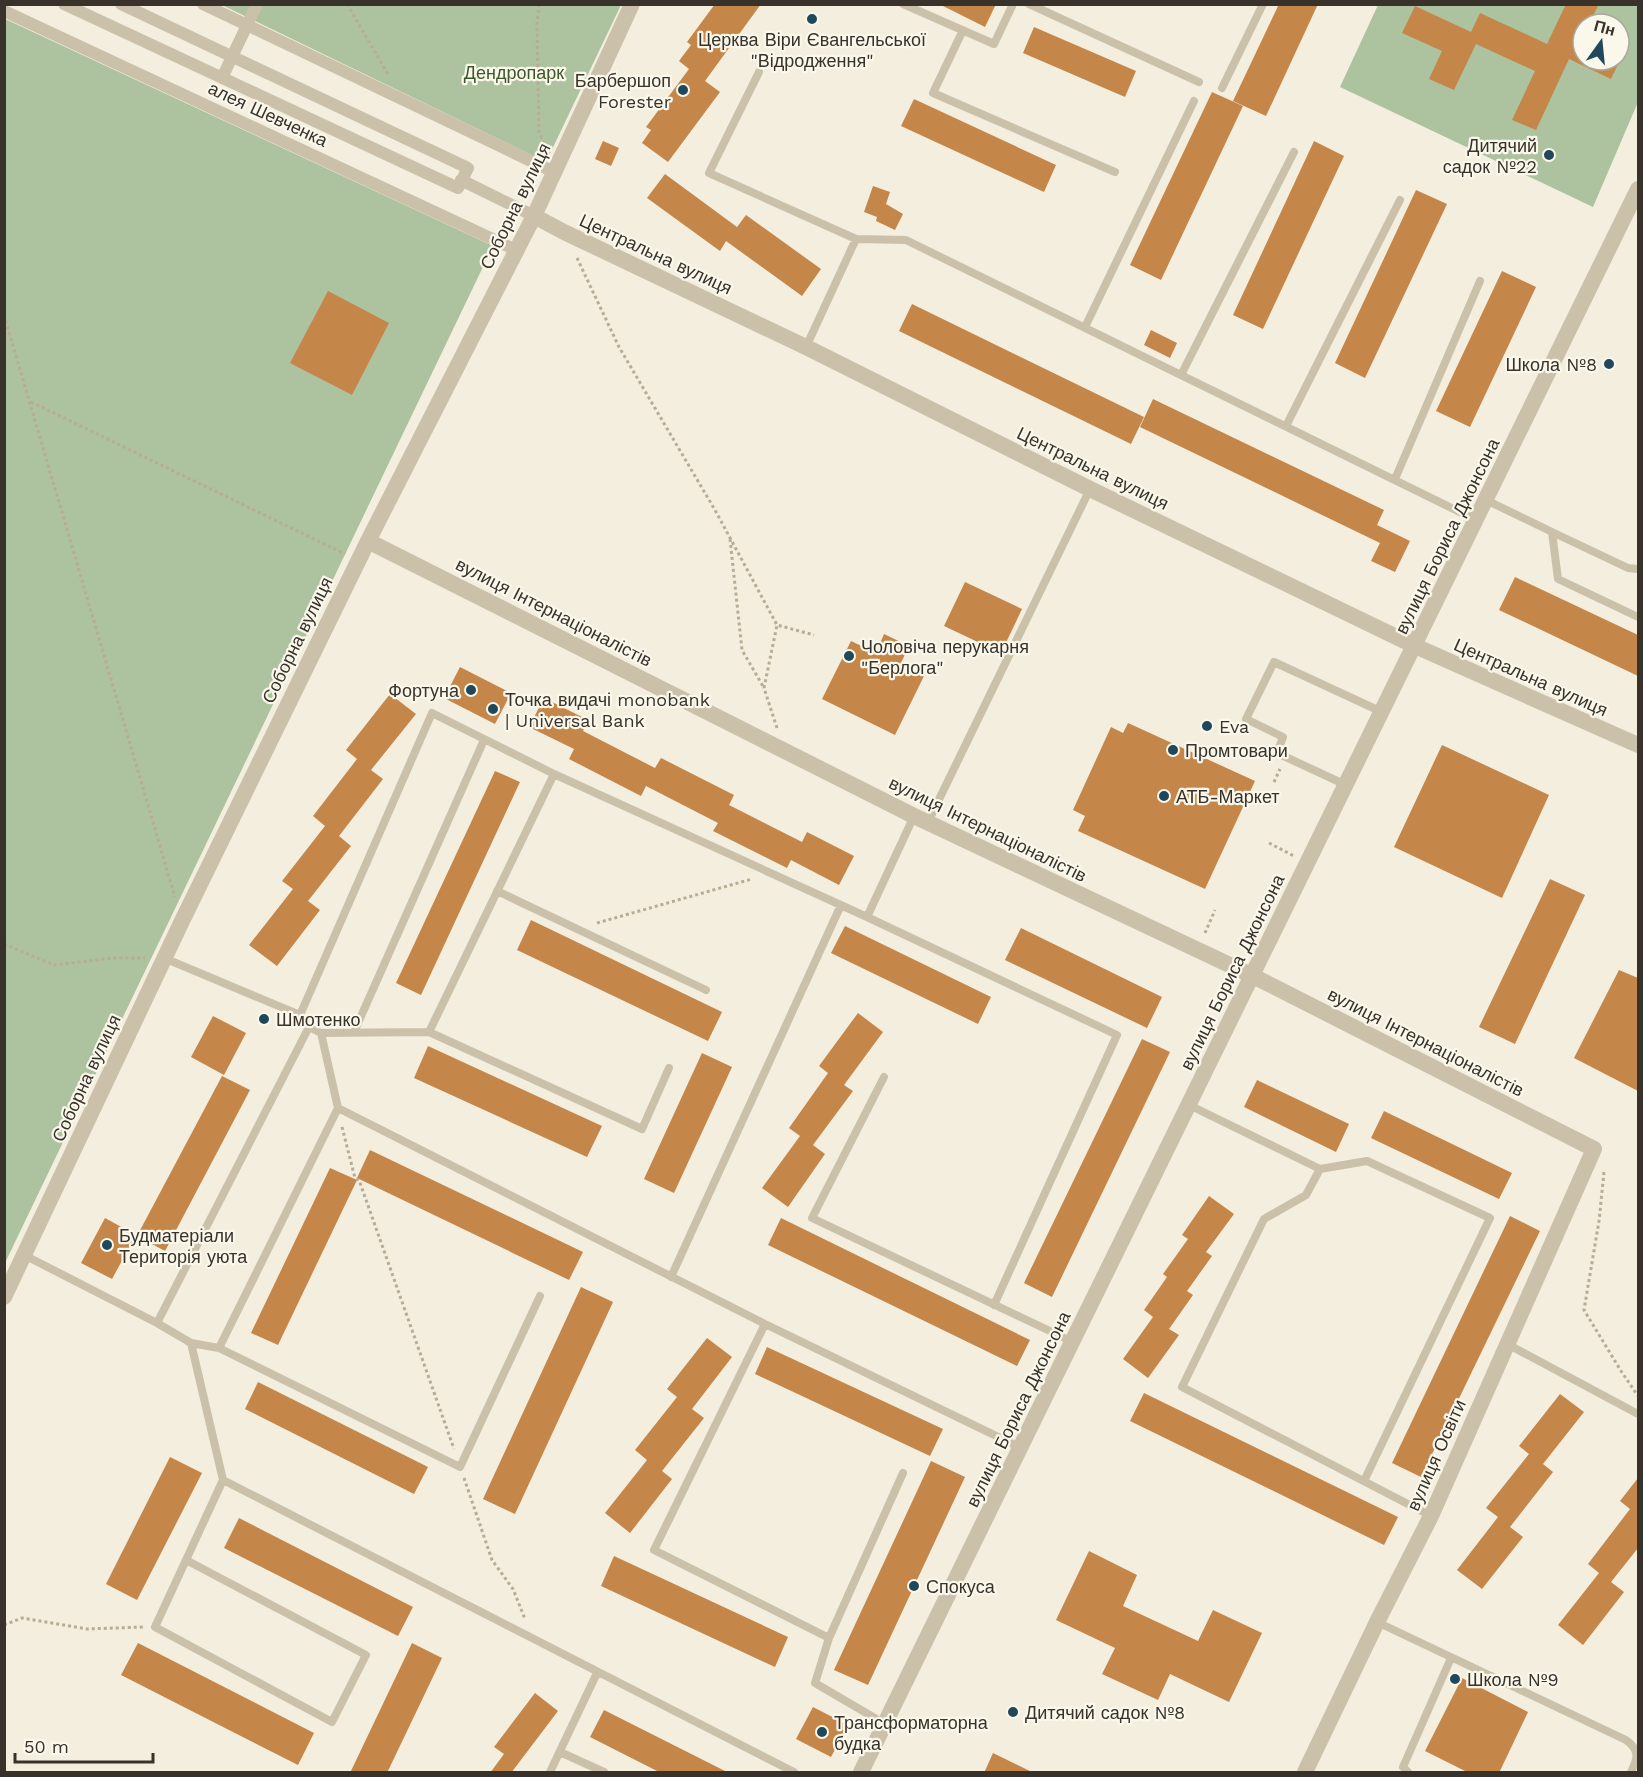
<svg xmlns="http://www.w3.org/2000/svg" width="1643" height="1777" viewBox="0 0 1643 1777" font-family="'Work Sans',sans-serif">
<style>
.green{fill:#adc29e;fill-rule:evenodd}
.building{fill:#c5864a}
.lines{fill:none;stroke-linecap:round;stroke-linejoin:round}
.path{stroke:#b7ac94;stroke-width:3;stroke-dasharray:3 3;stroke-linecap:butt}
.service{stroke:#cbc1aa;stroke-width:8}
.pedestrian{stroke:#cbc1aa;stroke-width:12}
.minor{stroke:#cbc1aa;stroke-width:16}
.poi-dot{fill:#1f485a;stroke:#faf7eb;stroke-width:2}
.labels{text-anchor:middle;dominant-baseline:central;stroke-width:4.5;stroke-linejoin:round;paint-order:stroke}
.poi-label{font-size:18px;fill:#38322a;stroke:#faf7eb;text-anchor:start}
.park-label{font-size:18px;fill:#3d572d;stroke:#faf7eb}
.street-label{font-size:18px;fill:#38322a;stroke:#faf7eb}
</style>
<rect width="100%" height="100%" fill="#f3eede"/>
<path class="green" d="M222,5H621L546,162Z
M1378,5H1638V102L1593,207L1340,87ZM1583,24H1619V60H1583Z
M5,19L493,246L5,1263L4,19Z"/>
<path class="building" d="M715,4H761L705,81L720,92L668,162L642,143L651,130L646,127L689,69L679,61L691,45L687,42Z
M939,4H996L985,27Z
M1279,4H1318L1266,116L1233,101Z
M1566,4H1599L1589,24H1583V60H1620L1611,79L1569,59L1536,130L1512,120L1535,71L1476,44L1454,90L1429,79L1442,51L1402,33L1415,6L1471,32L1480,13L1547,44Z
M1034,27L1136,71L1125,97L1023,53Z
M1212,92L1243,106L1161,280L1130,265Z
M914,99L1056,165L1044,192L901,126Z
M603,141L619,148L611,166L595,159Z
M1314,141L1344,156L1263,329L1233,315Z
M665,174L737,227L746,215L821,269L802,296L726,241L720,251L647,198Z
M873,186L890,192L886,204L903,214L895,230L876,221L877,217L864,212Z
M1416,190L1447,204L1365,378L1335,363Z
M1502,271L1536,287L1470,427L1436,411Z
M328,291L389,323L352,395L290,363Z
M912,304L1144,417L1131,444L899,331Z
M1151,330L1177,343L1170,358L1144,345Z
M1153,399L1384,510L1377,525L1410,541L1395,572L1371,561L1380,543L1140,427Z
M1515,577L1638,635V676L1499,610Z
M965,582L1022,609L1001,653L944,626Z
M884,634L909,646L900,665L924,676L895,735L822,699L851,641L876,653Z
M460,667L511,693L495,724L444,698Z
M390,694L416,714L371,770L383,779L339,836L351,846L308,901L320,910L277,966L249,945L293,889L282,881L325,826L313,816L357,759L346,750Z
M544,698L588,720L583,731L655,768L661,758L734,795L729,805L802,842L807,832L854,856L839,885L791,860L787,868L713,831L718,823L646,786L641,796L569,759L574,749L529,727Z
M1128,723L1255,781L1205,889L1078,831L1085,816L1073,810L1111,727L1123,733Z
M1442,745L1549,795L1502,898L1394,847Z
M495,771L520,782L421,995L396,983Z
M1550,879L1585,895L1515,1044L1479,1027Z
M531,920L722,1012L708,1041L517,950Z
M845,926L991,997L978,1024L831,953Z
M1021,928L1162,997L1147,1028L1005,960Z
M1619,970L1638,978V1091L1574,1058Z
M858,1013L883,1032L844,1085L853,1091L813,1145L825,1154L788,1207L762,1188L800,1136L789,1128L828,1073L819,1066Z
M213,1016L246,1033L224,1075L191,1057Z
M1142,1039L1170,1052L1052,1297L1024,1283Z
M428,1046L602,1126L587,1157L414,1078Z
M702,1053L732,1067L674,1193L644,1179Z
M222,1076L250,1090L165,1251L137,1236Z
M1257,1080L1349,1124L1336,1152L1244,1107Z
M1384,1111L1512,1173L1499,1199L1371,1138Z
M370,1150L583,1252L569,1280L357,1178Z
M330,1168L357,1180L278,1345L251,1333Z
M1209,1196L1234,1214L1206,1252L1212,1256L1187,1291L1193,1295L1169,1329L1179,1335L1148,1378L1123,1359L1153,1317L1144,1310L1167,1277L1163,1274L1188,1239L1182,1235Z
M1510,1216L1540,1231L1421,1477L1392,1463Z
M105,1218L136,1235L112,1279L81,1263Z
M781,1218L1030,1340L1017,1366L768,1245Z
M581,1287L613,1302L515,1514L483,1499Z
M707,1338L732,1357L692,1409L704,1418L662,1471L672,1479L630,1533L605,1513L647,1460L635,1450L677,1397L667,1389Z
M767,1347L943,1429L930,1456L755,1374Z
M258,1382L428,1467L414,1494L245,1409Z
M1144,1393L1398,1517L1384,1545L1130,1421Z
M1560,1394L1584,1412L1543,1464L1553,1472L1510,1527L1523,1537L1482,1589L1457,1570L1498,1517L1486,1508L1529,1454L1519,1446Z
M170,1457L202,1473L137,1600L106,1584Z
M931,1461L965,1477L868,1685L834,1670Z
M1638,1478V1548L1611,1582L1624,1592L1583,1645L1558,1625L1599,1573L1588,1564L1630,1509L1620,1501Z
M239,1518L413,1607L398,1636L224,1548Z
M1089,1551L1137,1575L1123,1606L1198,1641L1213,1610L1262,1633L1229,1702L1170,1674L1158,1700L1102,1674L1115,1648L1056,1620Z
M614,1556L788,1637L775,1667L601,1586Z
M138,1643L314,1733L298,1765L121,1675Z
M412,1643L442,1658L387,1773H350Z
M1462,1678L1528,1712L1499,1773H1469L1425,1751Z
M535,1693L558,1711L511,1773H490L504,1754L494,1747Z
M813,1707L848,1725L831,1757L796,1739Z
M604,1710L729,1773H661L590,1737Z
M993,1753L1034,1773H984Z"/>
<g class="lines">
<path class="path" d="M347,4L389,76
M539,4L537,24L539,131L545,148
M577,258L619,347L715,510L777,625L814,635
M4,315L175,897
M31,402L345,554
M730,539L742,650L764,688
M777,728L764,688L777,625
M1274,782L1280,769
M1269,843L1294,856
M597,923L752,879
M1205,933L1215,910
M4,944L54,965L113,958H145
M342,1127L355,1178L359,1180L454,1449
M1604,1172L1599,1221L1584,1310L1621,1371L1638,1396
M464,1478L492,1560L513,1589L525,1619
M4,1625L22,1618L87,1629L144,1627"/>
<path class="service" d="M903,4L994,44L1013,4
M1029,4L1199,82
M963,30L933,93L1115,172
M759,72L709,173L856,239L906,240L1476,520
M1222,88L1263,4
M1085,327L1194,101
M806,347L856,239
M1181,375L1294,152
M1286,426L1400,200
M1395,479L1480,281
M1486,500L1552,532L1558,579L1638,617
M1552,532L1628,568L1638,569
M1346,785L1277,753L1283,737L1246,719L1274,662L1382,712
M928,822L1090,489
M497,891L706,990
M867,917L914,816
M164,958L300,1015L309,1027L321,1033L429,1032L642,1129L669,1068
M300,1015L432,713L554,774L867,917L1117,1035L994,1305
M354,1032L484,740
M429,1032L554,774
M884,1077L812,1218L1073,1342
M1189,1105L1320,1169
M338,1108L765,1324L1021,1448
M24,1255L157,1323L191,1343L219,1348L460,1467L540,1296
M671,1277L841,905
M157,1323L309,1027
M765,1324L654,1550L829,1638L815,1683L885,1724
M1507,1344L1638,1414
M219,1348L338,1108L321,1033
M223,1480L794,1772
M1364,1481L1490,1218L1367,1161L1320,1169L1306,1195L1264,1219L1182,1387L1431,1516
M186,1560L366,1655L332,1722L155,1627L223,1480L191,1343
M1377,1622L1626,1740C1640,1750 1638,1758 1631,1772
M829,1638L903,1473
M560,1752L604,1772
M550,1772L597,1673
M1408,1772L1403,1767L1451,1658"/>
<path class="pedestrian" d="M64,4L458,188L468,168L121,4
M203,4L554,172
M4,11L516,250
M222,78L257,4
M461,180L534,216"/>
<path class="minor" d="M534,216L564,232L806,347L1090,489L1415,646L1638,745
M368,541L914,816L1253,976L1594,1149L1431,1516L1377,1622L1305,1772
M4,1297L182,921L368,541L534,216L632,4
M861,1772L1638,189"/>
</g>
<g class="poi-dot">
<circle cx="812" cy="19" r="6"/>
<circle cx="683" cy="90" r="6"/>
<circle cx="1549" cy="155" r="6"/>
<circle cx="1609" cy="364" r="6"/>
<circle cx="849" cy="656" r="6"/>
<circle cx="471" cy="690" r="6"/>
<circle cx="493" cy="709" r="6"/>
<circle cx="1207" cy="726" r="6"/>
<circle cx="1173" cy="750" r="6"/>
<circle cx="1164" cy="796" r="6"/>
<circle cx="264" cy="1019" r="6"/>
<circle cx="107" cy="1245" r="6"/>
<circle cx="914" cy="1586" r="6"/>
<circle cx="1455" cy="1679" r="6"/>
<circle cx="1013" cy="1712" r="6"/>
<circle cx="822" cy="1732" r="6"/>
</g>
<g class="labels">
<g class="poi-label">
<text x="812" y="39" text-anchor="middle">Церква Віри Євангельської<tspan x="812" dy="21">"Відродження"</tspan></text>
<text x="671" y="80" text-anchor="end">Барбершоп<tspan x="671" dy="21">Forester</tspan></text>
<text x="1537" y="145" text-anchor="end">Дитячий<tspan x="1537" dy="21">садок №22</tspan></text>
<text x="1597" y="364" text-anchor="end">Школа №8</text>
<text x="861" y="646">Чоловіча перукарня<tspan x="861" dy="21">"Берлога"</tspan></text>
<text x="459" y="690" text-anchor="end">Фортуна</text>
<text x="505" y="699">Точка видачі monobank<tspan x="505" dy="21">| Universal Bank</tspan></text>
<text x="1219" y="726">Eva</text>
<text x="1185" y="750">Промтовари</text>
<text x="1176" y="796">АТБ-Маркет</text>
<text x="276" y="1019">Шмотенко</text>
<text x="119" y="1235">Будматеріали<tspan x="119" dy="21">Територія уюта</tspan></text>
<text x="926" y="1586">Спокуса</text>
<text x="1467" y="1679">Школа №9</text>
<text x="1025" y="1712">Дитячий садок №8</text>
<text x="834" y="1722">Трансформаторна<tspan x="834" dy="21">будка</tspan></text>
</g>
<g class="park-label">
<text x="514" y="72">Дендропарк</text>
</g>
<g class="street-label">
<text transform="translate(268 114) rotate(25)">алея Шевченка</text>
<text transform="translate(515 206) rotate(-64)">Соборна вулиця</text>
<text transform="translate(656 254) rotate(25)">Центральна вулиця</text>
<text transform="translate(1093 468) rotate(26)">Центральна вулиця</text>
<text transform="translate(1447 536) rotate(-64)">вулиця Бориса Джонсона</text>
<text transform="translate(554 612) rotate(27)">вулиця Інтернаціоналістів</text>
<text transform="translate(297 640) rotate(-64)">Соборна вулиця</text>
<text transform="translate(1531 677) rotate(24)">Центральна вулиця</text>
<text transform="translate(988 829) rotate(26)">вулиця Інтернаціоналістів</text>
<text transform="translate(1232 972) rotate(-64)">вулиця Бориса Джонсона</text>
<text transform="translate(1426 1042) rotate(27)">вулиця Інтернаціоналістів</text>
<text transform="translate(86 1078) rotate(-65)">Соборна вулиця</text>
<text transform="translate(1018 1409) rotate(-64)">вулиця Бориса Джонсона</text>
<text transform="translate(1436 1455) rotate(-66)">вулиця Освіти</text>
</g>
</g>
<rect width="1643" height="1777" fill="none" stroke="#38322a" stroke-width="12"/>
<g transform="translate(1601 42) rotate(15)"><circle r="28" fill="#faf7eb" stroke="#aca89e" stroke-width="1.5"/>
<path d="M0-4.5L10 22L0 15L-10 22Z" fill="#1f485a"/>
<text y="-9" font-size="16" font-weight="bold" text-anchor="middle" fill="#38322a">Пн</text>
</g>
<path d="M15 1753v9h138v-9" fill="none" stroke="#38322a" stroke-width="3"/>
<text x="24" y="1753" font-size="18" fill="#38322a" stroke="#faf7eb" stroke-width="4.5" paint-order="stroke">50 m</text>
</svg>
